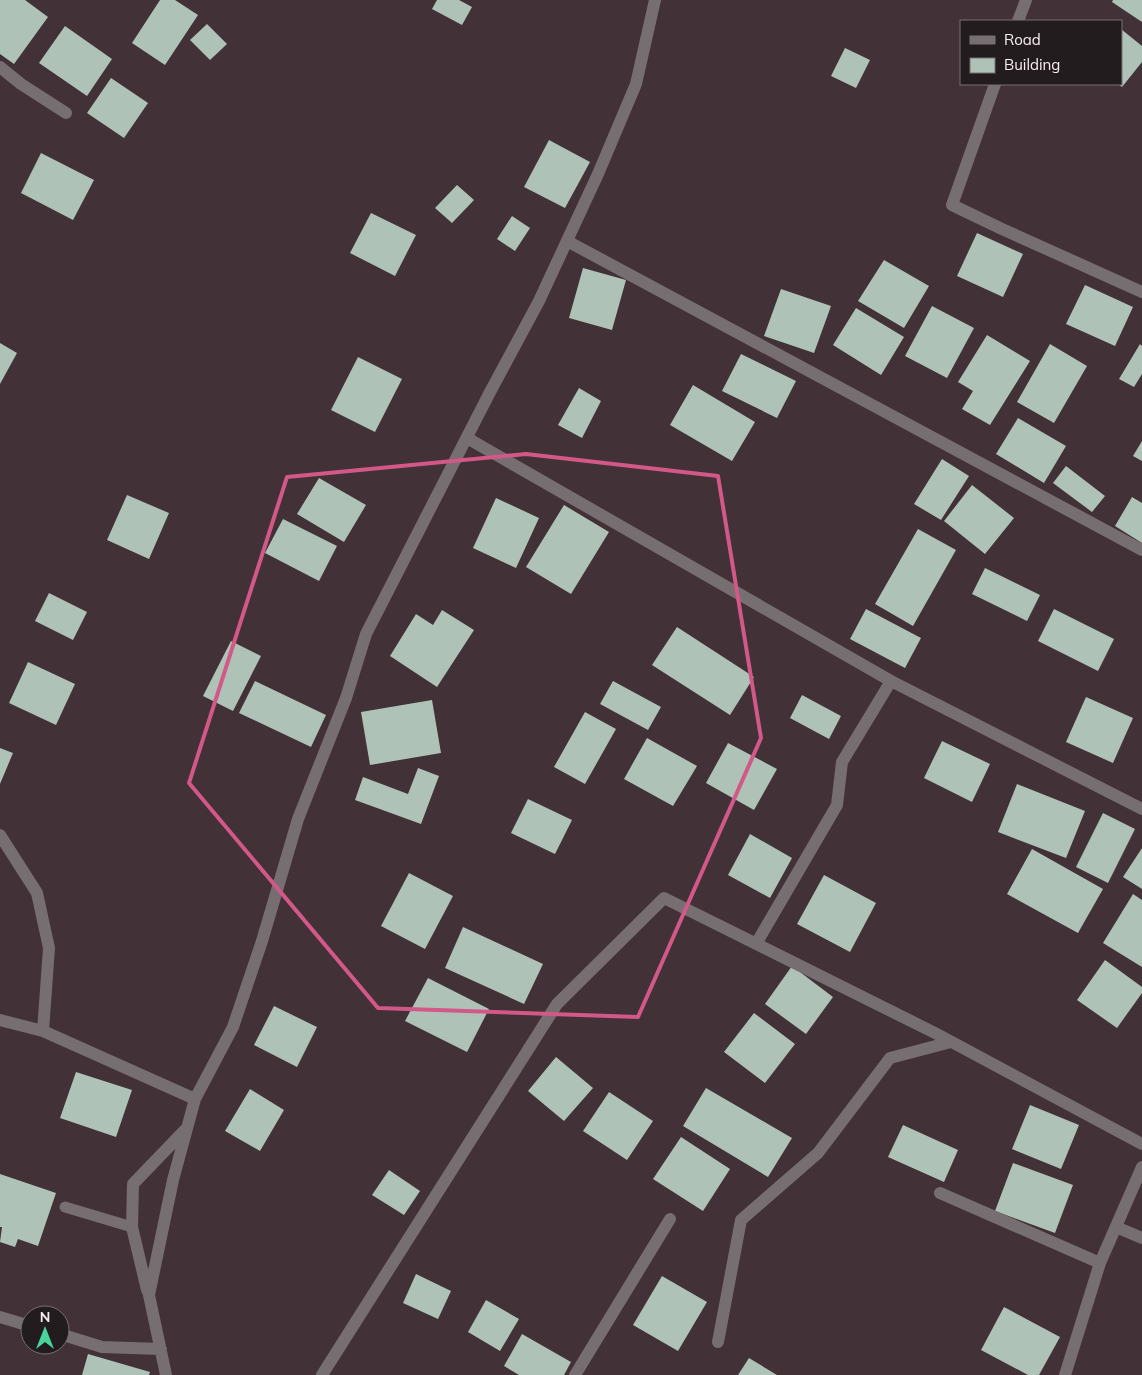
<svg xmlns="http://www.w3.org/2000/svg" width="1142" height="1375" viewBox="0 0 1142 1375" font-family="Mulish,sans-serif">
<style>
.building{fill:#afc2b8}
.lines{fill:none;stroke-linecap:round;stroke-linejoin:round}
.lane{stroke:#766e70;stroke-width:11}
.street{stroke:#766e70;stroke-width:12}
.marked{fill:none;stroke:#d25887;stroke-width:4;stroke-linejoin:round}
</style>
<rect width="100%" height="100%" fill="#423136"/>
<path class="building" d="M0,0H25L48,17L14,64L0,54Z
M160,0H175L198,15L165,65L132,43Z
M437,0H459L472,7L462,25L432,9Z
M1113,0H1142V22L1112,2Z
M207,24L227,44L210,60L190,40Z
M65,26L112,59L87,96L39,63Z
M1121,29L1142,46V62L1122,87L1118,84H1121Z
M845,48L870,60L856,88L831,76Z
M111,78L148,103L124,138L87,113Z
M549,140L590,162L565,208L524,187Z
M41,153L94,180L73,220L21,193Z
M457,185L474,200L452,223L435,208Z
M371,213L416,235L395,276L350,253Z
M512,216L530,228L515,251L497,239Z
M977,233L1023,254L1003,297L957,276Z
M884,260L929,286L904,328L858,301Z
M583,268L626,280L612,330L569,318Z
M1085,285L1133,307L1115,346L1066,324Z
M781,289L831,306L814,353L764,336Z
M932,306L974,328L947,378L905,356Z
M856,308L904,337L881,375L833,345Z
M987,335L1030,361L990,425L962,409L973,391L958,382Z
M0,343L17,353L0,384Z
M1050,344L1087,366L1054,423L1017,402Z
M1140,344L1142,346V374L1134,387L1119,379Z
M741,354L796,381L777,418L722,391Z
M358,357L402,379L375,432L331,410Z
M693,385L755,422L732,461L670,425Z
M579,388L601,401L582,438L558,425Z
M1018,418L1066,446L1044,483L996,454Z
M1142,441V461L1133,456Z
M942,459L969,476L941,520L914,504Z
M1066,466L1105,496L1092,512L1053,483Z
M319,478L366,505L344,542L297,514Z
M972,485L1014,518L985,554L944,521Z
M127,495L169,513L149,559L107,540Z
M1132,497L1142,503V543L1115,526Z
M496,498L539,518L516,568L473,548Z
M564,505L609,532L571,594L526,567Z
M283,519L337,546L319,581L265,553Z
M918,529L956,550L913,626L875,604Z
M985,568L1040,595L1027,621L972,594Z
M49,593L87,612L73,640L35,621Z
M866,609L921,638L905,668L850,639Z
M1054,609L1114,639L1098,671L1038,641Z
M442,610L474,630L437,687L390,656L416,614L433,625Z
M677,627L754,677L730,715L652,665Z
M231,641L261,656L233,711L203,696Z
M28,662L75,684L56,725L9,703Z
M255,681L326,715L311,747L239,713Z
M613,681L661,707L648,730L600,704Z
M802,695L841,716L829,739L790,718Z
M1086,697L1133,718L1113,763L1066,742Z
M432,700L441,753L370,765L361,712Z
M585,712L616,729L585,784L554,767Z
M647,738L697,766L673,806L624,779Z
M942,741L990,764L972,802L924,778Z
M728,743L777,769L754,810L706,783Z
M0,748L13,753L0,784Z
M418,768L439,776L421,824L355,800L363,777L408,794Z
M1017,784L1085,811L1066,858L998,832Z
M528,799L572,820L555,854L511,833Z
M1103,813L1135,829L1108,883L1076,867Z
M750,834L792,858L770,898L728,875Z
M1142,848V889L1123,877Z
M1032,849L1103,889L1078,933L1007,894Z
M409,873L453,896L425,949L381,926Z
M824,875L876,903L850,952L797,924Z
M1133,894L1142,900V967L1103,943Z
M463,927L543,964L524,1004L445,968Z
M1105,960L1142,987V993L1117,1028L1077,1000Z
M792,966L833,997L806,1034L765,1004Z
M428,978L489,1009L467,1052L405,1021Z
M274,1006L317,1027L297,1067L254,1045Z
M754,1013L795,1044L765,1083L724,1052Z
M556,1057L593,1088L564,1121L528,1091Z
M76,1072L132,1090L116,1137L60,1118Z
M706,1088L792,1138L768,1177L683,1126Z
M250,1089L284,1110L260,1151L225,1131Z
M609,1092L653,1121L627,1160L583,1131Z
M1030,1105L1079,1125L1061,1169L1012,1149Z
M903,1125L958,1150L944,1182L888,1157Z
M681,1137L730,1169L703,1211L653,1179Z
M1013,1163L1073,1185L1055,1233L995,1211Z
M389,1170L420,1191L404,1215L372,1195Z
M0,1174L56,1193L38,1246L18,1239L15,1247L0,1242L2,1227H0Z
M416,1274L451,1291L438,1319L403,1303Z
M662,1276L707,1302L678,1351L633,1325Z
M486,1300L519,1319L500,1351L468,1332Z
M1004,1307L1060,1337L1039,1375H1028L981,1350Z
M522,1334L571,1362L564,1375H519L504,1366Z
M88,1354L150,1372L149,1375H82Z
M749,1358L777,1375H738Z"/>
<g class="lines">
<path class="lane" d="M65,1207L132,1227"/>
<path class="street" d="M1018,21L1026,0
M0,67L21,84L66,113
M995,84L952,205L1002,229L1142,292
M567,241L1142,550
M467,438L891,681L1142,809
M0,835L37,893L49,948L43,1031
M756,944L837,805L842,762L891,681
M0,1020L43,1031L195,1099
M940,1193L1100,1263L1065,1375
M1116,1227L1142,1238
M1100,1263L1142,1167
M147,1290L132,1227L133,1184L185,1130
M0,1317L30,1326
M60,1334L102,1347L161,1349
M718,1342L741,1220L818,1153L890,1058L951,1042
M166,1375L149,1295L173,1180L195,1099L233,1027L262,941L298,819L346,698L366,634L489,394L539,301L598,174L636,84L655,0
M322,1375L557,1004L664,898L935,1033L1142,1144
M575,1375L670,1219"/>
</g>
<path class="marked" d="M526,454L718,476L761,738L638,1017L378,1008L189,783L287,477Z"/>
<rect x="960" y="20" width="162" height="65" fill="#231c1e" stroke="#786f71"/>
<rect x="970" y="36" width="25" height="8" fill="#766e70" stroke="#786f71"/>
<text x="1004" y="45" font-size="15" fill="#f7ecee">Road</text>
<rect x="970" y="58" width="25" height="15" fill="#afc2b8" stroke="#786f71"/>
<text x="1004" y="70" font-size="15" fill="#f7ecee">Building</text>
<g transform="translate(45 1330)"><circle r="24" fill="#231c1e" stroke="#786f71"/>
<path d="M0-4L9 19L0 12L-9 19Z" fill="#49d49c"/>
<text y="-8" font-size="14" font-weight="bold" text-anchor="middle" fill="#f7ecee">N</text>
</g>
</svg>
